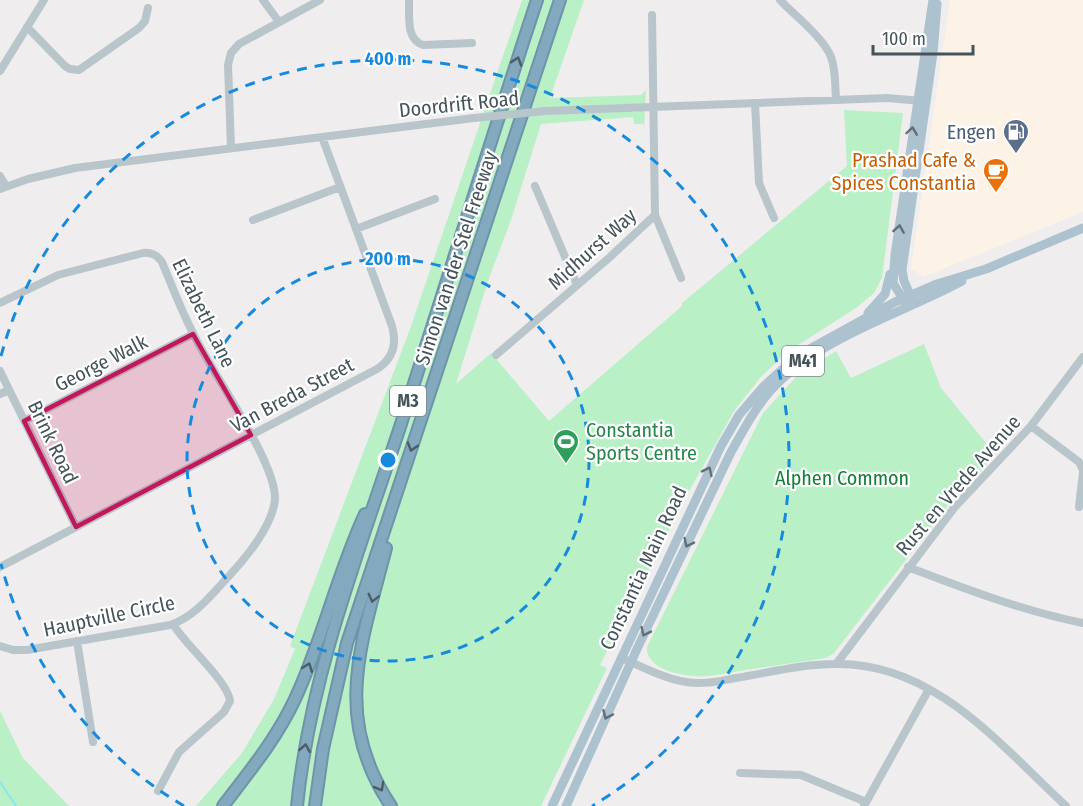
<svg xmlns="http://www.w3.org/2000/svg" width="1083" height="806" viewBox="0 0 1083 806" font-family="'Fira Sans Condensed',sans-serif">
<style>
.commercial{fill:#fcf2e5}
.green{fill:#b9f0c6}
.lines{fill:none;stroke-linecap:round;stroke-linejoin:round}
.stream{stroke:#85e9ef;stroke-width:2}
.highway-casing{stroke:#6e94aa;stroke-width:14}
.minor{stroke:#b8c5cb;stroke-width:8}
.major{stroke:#acc2ce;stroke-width:9}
.highway{stroke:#83a9be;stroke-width:10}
.minor-bridge{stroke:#b8c5cb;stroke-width:8}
.oneway{stroke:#4b5c65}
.oneway2{stroke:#5f7078}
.marked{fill:#c2185b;fill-opacity:0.2;stroke:#c2185b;stroke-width:4.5;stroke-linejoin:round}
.ring{fill:none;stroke:#168bde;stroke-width:3;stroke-dasharray:10 8}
.labels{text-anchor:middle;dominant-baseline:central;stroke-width:4.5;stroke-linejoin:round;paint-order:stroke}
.shield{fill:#fff;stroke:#7d878c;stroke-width:1.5}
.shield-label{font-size:18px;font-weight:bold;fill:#45545b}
.street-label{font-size:20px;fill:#45545b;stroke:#fff}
.service-label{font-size:20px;fill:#4e5e75;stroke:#fff;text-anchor:end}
.food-label{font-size:20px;fill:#c56008;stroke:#fff;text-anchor:end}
.leisure-label{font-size:20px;fill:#27864d;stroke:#fff;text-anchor:start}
.park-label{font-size:20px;fill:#137f39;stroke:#fff}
.centre{fill:#168bde;stroke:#fff;stroke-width:3}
.ring-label{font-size:18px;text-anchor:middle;font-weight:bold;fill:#168bde;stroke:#fff;stroke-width:4.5;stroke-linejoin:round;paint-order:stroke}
</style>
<rect width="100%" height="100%" fill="#f0edee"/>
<path class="commercial" d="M950,0H1083V212L923,277L911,268Z"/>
<path class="green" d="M522,0H584L550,98L641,95L646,90L644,127L643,124H634L633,117L541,124L511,220L488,281L456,384L491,353L549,421L682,306V303L847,166L844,110L903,113L882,278L874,293L856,308L787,352L760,378L734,411L687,495L600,665L607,668L541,806H196L242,753L274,699L295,649L290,646L410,329Z
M924,344L941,388L996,455L949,504L834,653L826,658C802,662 777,665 753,669C737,671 722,675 707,676C688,678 645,671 647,647L763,413L796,377L836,351L851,378Z
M0,711L23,758L69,806H0Z"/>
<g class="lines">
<path class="stream" d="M0,782L16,806"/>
<defs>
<path id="highway" d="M386,548C362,642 331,717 391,806
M223,806C249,772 277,738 295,699C323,639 337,574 365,514
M297,806C310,676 359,551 400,427C446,285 490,142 537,0
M315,806L323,749L347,643L560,0"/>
</defs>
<use href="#highway" class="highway-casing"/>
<path class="minor" d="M263,0L279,22
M409,0C410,15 405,39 423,45L472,43
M780,0C794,15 824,38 831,57C836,70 835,86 836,100
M27,27L65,66L70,69L79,70L139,28L145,21L148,8
M0,71L44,0
M755,103L759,183L774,218
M545,111L887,98L922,101
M231,148L228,65L231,53L239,44L320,0
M0,176L6,186
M535,186L577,285
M0,189L28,179L75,168L474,118
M655,215L681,278
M253,220L340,187
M356,229L435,199
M0,303L58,275L143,253C151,252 157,255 162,262C172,286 181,310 193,333C211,372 276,461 275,499C273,525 246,558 229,576C212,594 195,617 170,625L27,650H13L0,646
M496,355L610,257L655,215L652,15
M0,371L76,527
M0,394L9,390
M24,421L193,334
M1031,426L1079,462L1083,470
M1079,507L1083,472
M0,567L377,369C393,359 397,344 392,326L322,137
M908,567C966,589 1023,611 1083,623
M77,641L93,742
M626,660C645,668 665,679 686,682C703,685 719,681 736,678C768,673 802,664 835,664C934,662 1000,745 1066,806
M837,663L954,508L1031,426L1083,357
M740,773L801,775L866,802
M158,791L179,752L224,712L230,701C228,681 185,645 173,624
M864,806L929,689"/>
<path class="major" d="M913,301L904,281L902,270L933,53L937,4
M906,304L893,283L895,255L933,0
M868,313L885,294L890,274
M552,806L721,446L739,415L764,386L797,356L895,302L937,284L986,269L1083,228
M566,806L637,649L731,452C743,431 755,408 771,390C821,336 899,315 962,281"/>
<use href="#highway" class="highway"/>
<path class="minor-bridge" d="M474,118L545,111"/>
</g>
<defs><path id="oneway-chevron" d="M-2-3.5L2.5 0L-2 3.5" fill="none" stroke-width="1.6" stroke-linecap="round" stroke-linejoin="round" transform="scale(1.5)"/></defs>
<g class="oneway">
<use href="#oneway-chevron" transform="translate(517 61) rotate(-72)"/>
<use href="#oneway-chevron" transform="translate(412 447) rotate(107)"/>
<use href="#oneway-chevron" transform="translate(373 598) rotate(104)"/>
<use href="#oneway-chevron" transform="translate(308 667) rotate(-69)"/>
<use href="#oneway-chevron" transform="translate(305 748) rotate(-80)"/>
<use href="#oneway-chevron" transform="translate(380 787) rotate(61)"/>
</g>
<g class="oneway2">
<use href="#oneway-chevron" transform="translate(912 131) rotate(-82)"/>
<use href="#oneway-chevron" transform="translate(899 229) rotate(-81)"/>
<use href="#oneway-chevron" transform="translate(708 471) rotate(-64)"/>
<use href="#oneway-chevron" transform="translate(688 543) rotate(116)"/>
<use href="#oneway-chevron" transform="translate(645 632) rotate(116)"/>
<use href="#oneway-chevron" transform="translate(607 715) rotate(114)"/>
</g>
<path class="marked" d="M193,334L251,435L76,527L24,421Z"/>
<g class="ring">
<circle cx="388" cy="460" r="201"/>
<path d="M184 806A401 401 0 0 1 1 564M1 356A401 401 0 1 1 592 806"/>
</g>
<defs>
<symbol id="fuel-pin" viewBox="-11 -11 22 30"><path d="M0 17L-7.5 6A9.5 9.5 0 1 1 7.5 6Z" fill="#5c6f8a" stroke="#fff"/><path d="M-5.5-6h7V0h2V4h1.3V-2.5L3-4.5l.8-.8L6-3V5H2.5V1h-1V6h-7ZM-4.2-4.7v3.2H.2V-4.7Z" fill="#fff"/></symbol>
<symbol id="cafe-pin" viewBox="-11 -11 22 30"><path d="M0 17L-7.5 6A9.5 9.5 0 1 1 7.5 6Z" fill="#e8710a" stroke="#fff"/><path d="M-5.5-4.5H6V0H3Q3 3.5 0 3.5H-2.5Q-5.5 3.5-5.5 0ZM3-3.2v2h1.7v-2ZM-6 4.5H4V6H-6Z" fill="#fff"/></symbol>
<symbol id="stadium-pin" viewBox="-11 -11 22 30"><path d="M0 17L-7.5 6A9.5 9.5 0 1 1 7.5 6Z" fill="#2e9e5b" stroke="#fff"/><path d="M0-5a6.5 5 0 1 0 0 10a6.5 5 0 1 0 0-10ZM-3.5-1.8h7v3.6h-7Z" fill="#fff"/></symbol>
</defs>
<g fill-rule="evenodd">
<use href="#fuel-pin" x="1001" y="117" width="30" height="40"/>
<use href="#cafe-pin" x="981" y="156" width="30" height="40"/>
<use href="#stadium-pin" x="551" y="427" width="30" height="40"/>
</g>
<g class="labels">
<g class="shield">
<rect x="782" y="346" width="42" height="30" rx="4.5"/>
<rect x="390" y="386" width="36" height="30" rx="4.5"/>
</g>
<g class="shield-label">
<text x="803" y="361">M41</text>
<text x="408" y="401">M3</text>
</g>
<g class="street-label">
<text transform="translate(459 104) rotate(-6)">Doordrift Road</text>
<text transform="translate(592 249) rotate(-42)">Midhurst Way</text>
<text transform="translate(456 258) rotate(-72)">Simon van der Stel Freeway</text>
<text transform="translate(204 313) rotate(64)">Elizabeth Lane</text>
<text transform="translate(101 363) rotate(-27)">George Walk</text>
<text transform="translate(292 395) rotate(-28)">Van Breda Street</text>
<text transform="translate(53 442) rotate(64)">Brink Road</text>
<text transform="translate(958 485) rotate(-49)">Rust en Vrede Avenue</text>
<text transform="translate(643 568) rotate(-65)">Constantia Main Road</text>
<text transform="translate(109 616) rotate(-12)">Hauptville Circle</text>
</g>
<g class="service-label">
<text x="996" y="132">Engen</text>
</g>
<g class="food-label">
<text x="976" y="160">Prashad Cafe &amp;<tspan x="976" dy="23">Spices Constantia</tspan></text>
</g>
<g class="leisure-label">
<text x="586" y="430">Constantia<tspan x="586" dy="23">Sports Centre</tspan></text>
</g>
<g class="park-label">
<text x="842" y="478">Alphen Common</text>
</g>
</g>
<circle cx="388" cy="460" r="9" class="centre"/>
<g class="ring-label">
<text x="388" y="65">400 m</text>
<text x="388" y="265">200 m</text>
</g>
<path d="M873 45v9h100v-9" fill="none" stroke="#45545b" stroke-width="3"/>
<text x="882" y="45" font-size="18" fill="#45545b" stroke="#ffffff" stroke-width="4.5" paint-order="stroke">100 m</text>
</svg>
